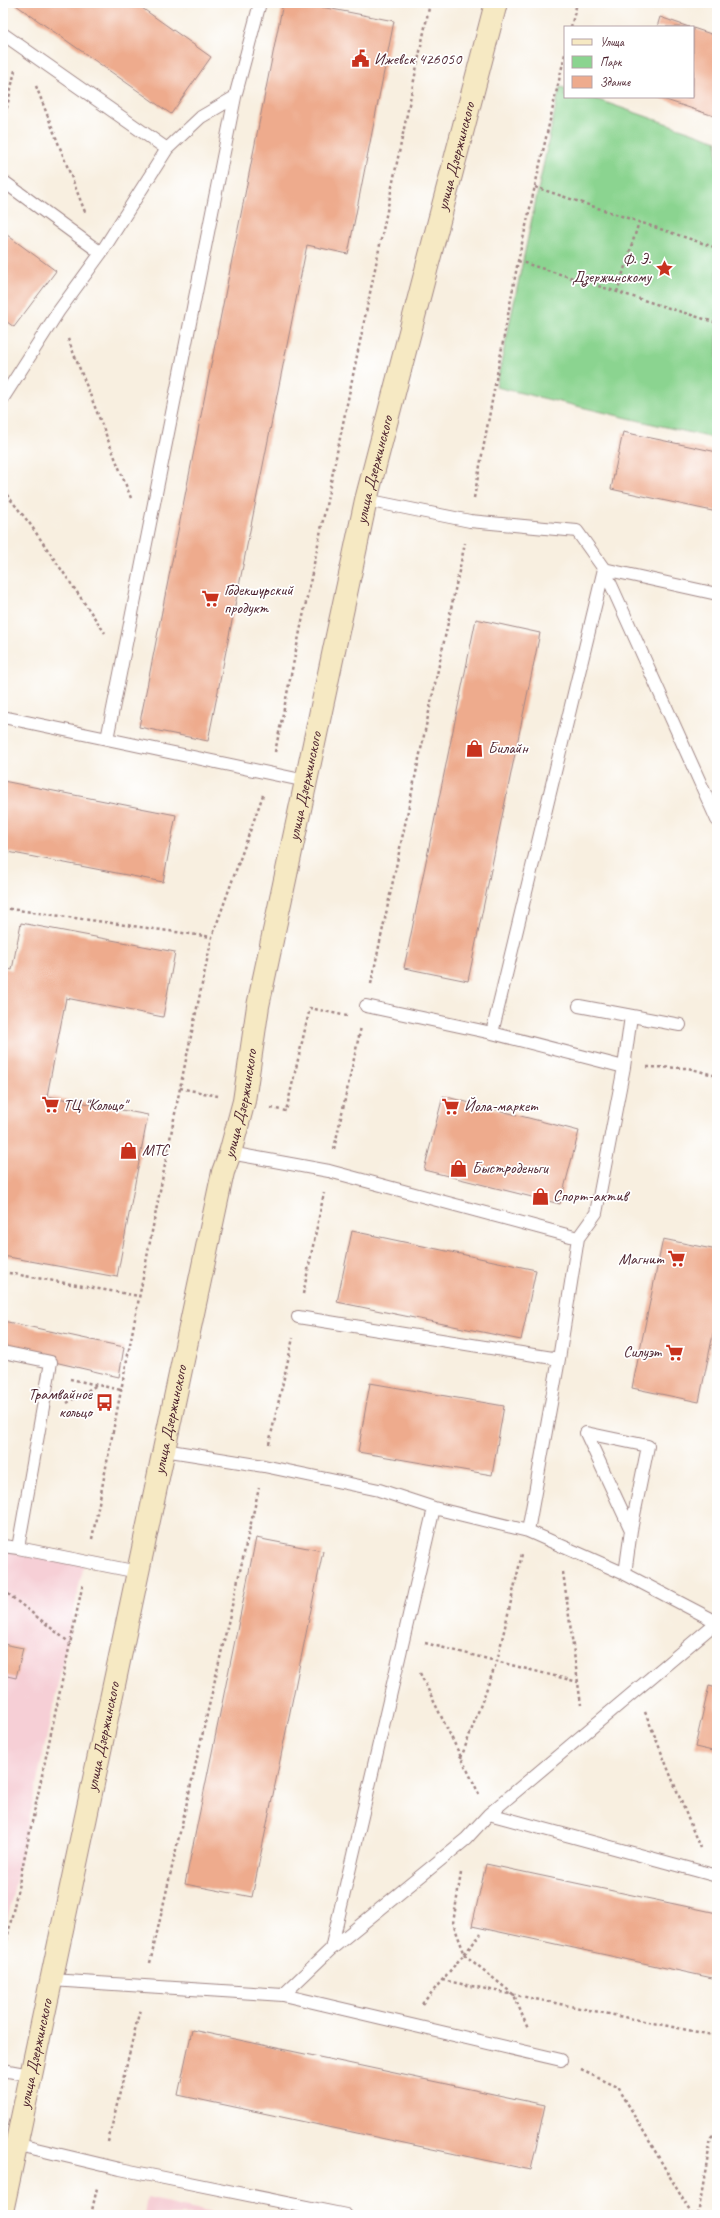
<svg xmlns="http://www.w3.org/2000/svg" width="720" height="2218" viewBox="0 0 720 2218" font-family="Caveat,sans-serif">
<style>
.built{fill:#f6cfd6}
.green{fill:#8bd490;stroke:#6a7a5e}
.building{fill:#eeab8d}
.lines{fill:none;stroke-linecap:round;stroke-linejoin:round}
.lane-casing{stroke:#a18786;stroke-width:14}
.secondary-casing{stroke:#a18786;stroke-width:24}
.path{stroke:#a18786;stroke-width:2.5;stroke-dasharray:3 3;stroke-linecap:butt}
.lane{stroke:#fff;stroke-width:12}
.secondary{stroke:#f6e9c3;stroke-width:22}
.labels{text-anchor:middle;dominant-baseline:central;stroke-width:3.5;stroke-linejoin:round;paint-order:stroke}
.poi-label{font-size:16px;fill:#4a1f2b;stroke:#fff;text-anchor:start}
.street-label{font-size:16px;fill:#4a1f2b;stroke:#fff}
</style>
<rect width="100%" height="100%" fill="#fff"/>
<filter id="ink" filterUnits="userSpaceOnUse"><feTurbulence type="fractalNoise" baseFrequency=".025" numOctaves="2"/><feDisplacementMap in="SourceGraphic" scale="8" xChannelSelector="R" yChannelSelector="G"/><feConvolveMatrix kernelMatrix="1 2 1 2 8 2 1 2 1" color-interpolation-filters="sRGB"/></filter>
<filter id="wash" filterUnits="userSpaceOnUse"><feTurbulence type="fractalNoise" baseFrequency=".012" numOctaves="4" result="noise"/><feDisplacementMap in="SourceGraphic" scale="16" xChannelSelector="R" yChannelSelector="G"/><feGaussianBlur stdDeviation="0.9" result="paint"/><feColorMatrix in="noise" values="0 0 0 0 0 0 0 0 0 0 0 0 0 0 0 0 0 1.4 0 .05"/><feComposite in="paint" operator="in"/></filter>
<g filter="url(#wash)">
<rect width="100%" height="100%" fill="#f8efe0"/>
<path class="built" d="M3,1543L85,1558L3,1940Z
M147,2198L222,2215H144Z"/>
<path class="green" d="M560,87L565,88V97H590L717,141V439L496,387Z"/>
<g id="blocks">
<path class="building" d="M13,3H135L211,57L171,114Z
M283,3H301L394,21L348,254L307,245L208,741L139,727Z
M660,17L689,27H657Z
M693,28L717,36V117L657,97H693Z
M3,232L56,271L14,327L3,319Z
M623,432L717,452V512L611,489Z
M476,619L540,633L468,981L404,968Z
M3,781L176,815L163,882L3,851Z
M21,923L175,952L163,1017L66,998L47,1096L148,1115L117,1277L3,1256V968L12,970Z
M443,1096L579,1131L560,1204L424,1170Z
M352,1231L536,1270L521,1340L337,1302Z
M663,1239L717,1250V1315L699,1402L632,1388Z
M3,1321L124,1347L119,1377L3,1350Z
M370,1383L504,1406L492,1475L358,1452Z
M256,1538L323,1551L252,1897L185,1884Z
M3,1644L23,1648L16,1678L3,1675Z
M709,1686L717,1688V1752L695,1747Z
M486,1864L717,1913V1979L472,1926Z
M192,2030L545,2105L531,2170L178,2095Z"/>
</g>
</g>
<g filter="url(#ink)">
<use href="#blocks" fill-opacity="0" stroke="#a18786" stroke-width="1"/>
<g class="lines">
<defs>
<path id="lane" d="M3,34L167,149
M3,181L101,253L167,149L201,117L235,97L260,3
M3,398L58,312L101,253
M366,500L470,521L577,531L604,569L717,820
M3,717L306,781
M107,739L235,97
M366,1006L492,1033L624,1067
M579,1006L680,1025
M492,1033L604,569L717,594
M230,1153L329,1171L578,1238
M298,1317L559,1359L578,1238L596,1213L624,1067L631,1016
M3,1352L51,1362L18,1548L138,1572
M164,1450L264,1466L379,1490L434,1508L528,1531L625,1574L715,1621
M528,1531L559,1359
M3,1546L18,1548
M625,1574L631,1530L648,1446L586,1433L631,1530
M489,1814L717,1876
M331,1949L434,1508
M51,1980L283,1995L331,1949L466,1839L489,1814L717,1622
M283,1995L561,2060
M3,2070L30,2075
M15,2144L120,2169L346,2215"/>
<g id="secondary">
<path id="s1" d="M3,2207L223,1172L230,1153L244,1101L258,1006L366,500L496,3"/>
</g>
</defs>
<use href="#lane" class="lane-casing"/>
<use href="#secondary" class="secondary-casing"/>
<path class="path" d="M571,27L577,3
M36,86L85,212
M3,126L15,70
M535,187L717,248
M518,261L717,323
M617,292L639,222
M68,339L131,498
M3,490L30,524L105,633
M474,498L518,261L565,54
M275,752L430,3
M3,908L212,937
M371,984L465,543
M647,1067L688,1068L717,1076
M180,1088L218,1096
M271,1108L286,1111L310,1008L347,1016
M334,1149L361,1027
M3,1272L139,1296
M303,1294L324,1193
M70,1379L121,1390
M67,1403L97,1385
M269,1444L293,1338
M92,1539L180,1088L212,937L263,795
M563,1572L581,1705
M3,1590L70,1643
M425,1643L578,1682
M420,1673L479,1794
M645,1712L700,1848
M461,1758L497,1661L522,1554
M461,1873L453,1923L465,1955L514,1995L528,2029
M3,1958L83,1583
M150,1963L259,1488
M442,1980L717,2036
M422,2004L481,1934
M581,2070L618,2087L692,2215
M108,2142L140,2009
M91,2215L97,2188
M698,2215L711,2138L717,2132"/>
<use href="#lane" class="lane"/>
<use href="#secondary" class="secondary"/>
</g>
</g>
<defs>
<symbol id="civic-bare" viewBox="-9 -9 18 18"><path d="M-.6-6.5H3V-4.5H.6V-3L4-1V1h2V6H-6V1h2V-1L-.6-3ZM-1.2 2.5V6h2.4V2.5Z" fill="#c8321e" stroke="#fff" stroke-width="2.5" paint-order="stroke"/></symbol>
<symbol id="sight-bare" viewBox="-9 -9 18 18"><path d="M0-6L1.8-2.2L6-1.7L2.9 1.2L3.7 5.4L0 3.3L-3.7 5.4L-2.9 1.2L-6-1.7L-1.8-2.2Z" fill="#c8321e" stroke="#fff" stroke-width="2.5" paint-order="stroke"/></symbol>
<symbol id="supermarket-bare" viewBox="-9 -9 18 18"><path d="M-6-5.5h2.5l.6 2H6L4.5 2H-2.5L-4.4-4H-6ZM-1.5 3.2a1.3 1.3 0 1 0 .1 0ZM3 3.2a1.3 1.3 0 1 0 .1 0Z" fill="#c8321e" stroke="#fff" stroke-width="2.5" paint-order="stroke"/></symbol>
<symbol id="shop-bare" viewBox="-9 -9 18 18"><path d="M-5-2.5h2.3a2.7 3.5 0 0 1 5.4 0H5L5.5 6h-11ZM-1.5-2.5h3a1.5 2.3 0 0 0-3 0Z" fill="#c8321e" stroke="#fff" stroke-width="2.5" paint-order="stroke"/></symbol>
<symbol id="bus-bare" viewBox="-9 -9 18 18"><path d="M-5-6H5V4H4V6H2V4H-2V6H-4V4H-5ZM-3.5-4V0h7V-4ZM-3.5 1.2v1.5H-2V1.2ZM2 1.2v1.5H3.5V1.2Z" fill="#c8321e" stroke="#fff" stroke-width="2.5" paint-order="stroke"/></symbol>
</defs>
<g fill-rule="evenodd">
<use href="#civic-bare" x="348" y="46" width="25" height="25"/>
<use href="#sight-bare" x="652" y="256" width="25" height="25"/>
<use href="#supermarket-bare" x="198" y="586" width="25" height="25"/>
<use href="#shop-bare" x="462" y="736" width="25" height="25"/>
<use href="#supermarket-bare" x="38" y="1092" width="25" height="25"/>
<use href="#supermarket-bare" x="438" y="1094" width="25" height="25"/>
<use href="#shop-bare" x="116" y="1138" width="25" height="25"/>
<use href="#shop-bare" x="446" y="1156" width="25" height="25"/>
<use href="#shop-bare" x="528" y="1184" width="25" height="25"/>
<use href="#supermarket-bare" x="664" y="1246" width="25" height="25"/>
<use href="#supermarket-bare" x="662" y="1340" width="25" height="25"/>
<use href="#bus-bare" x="92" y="1390" width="25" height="25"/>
</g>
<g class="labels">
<g class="poi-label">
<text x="374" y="59">Ижевск 426050</text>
<text x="651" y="259" text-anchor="end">Ф. Э.<tspan x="651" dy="18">Дзержинскому</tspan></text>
<text x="224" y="590">Годекшурский<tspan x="224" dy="18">продукт</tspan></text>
<text x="488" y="748">Билайн</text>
<text x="63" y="1105">ТЦ "Кольцо"</text>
<text x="464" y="1106">Йола-маркет</text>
<text x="142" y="1150">МТС</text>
<text x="472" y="1168">Быстроденьги</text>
<text x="553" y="1196">Спорт-актив</text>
<text x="664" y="1259" text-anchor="end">Магнит</text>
<text x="661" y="1352" text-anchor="end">Силуэт</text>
<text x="92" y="1394" text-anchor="end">Трамвайное<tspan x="92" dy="18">кольцо</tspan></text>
</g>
<g class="street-label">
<text stroke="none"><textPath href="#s1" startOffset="2101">улица Дзержинского</textPath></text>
<text stroke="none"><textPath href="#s1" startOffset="1777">улица Дзержинского</textPath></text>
<text stroke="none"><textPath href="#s1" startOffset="1453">улица Дзержинского</textPath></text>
<text stroke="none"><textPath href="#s1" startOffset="1129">улица Дзержинского</textPath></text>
<text stroke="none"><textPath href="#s1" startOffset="805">улица Дзержинского</textPath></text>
<text stroke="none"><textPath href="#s1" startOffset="481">улица Дзержинского</textPath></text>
<text stroke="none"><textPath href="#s1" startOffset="157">улица Дзержинского</textPath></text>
</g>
</g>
<rect width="720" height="2218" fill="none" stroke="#fff" stroke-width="16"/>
<rect x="564" y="26" width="130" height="72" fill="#ffffff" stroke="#b7a5aa"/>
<rect x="572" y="39" width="20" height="6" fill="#f6e9c3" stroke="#b7a5aa"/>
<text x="600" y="46" font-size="12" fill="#4a1f2b">Улица</text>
<rect x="572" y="56" width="20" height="12" fill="#8bd490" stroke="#b7a5aa"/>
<text x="600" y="66" font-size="12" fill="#4a1f2b">Парк</text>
<rect x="572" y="76" width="20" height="12" fill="#eeab8d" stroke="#b7a5aa"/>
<text x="600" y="86" font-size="12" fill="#4a1f2b">Здание</text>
</svg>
